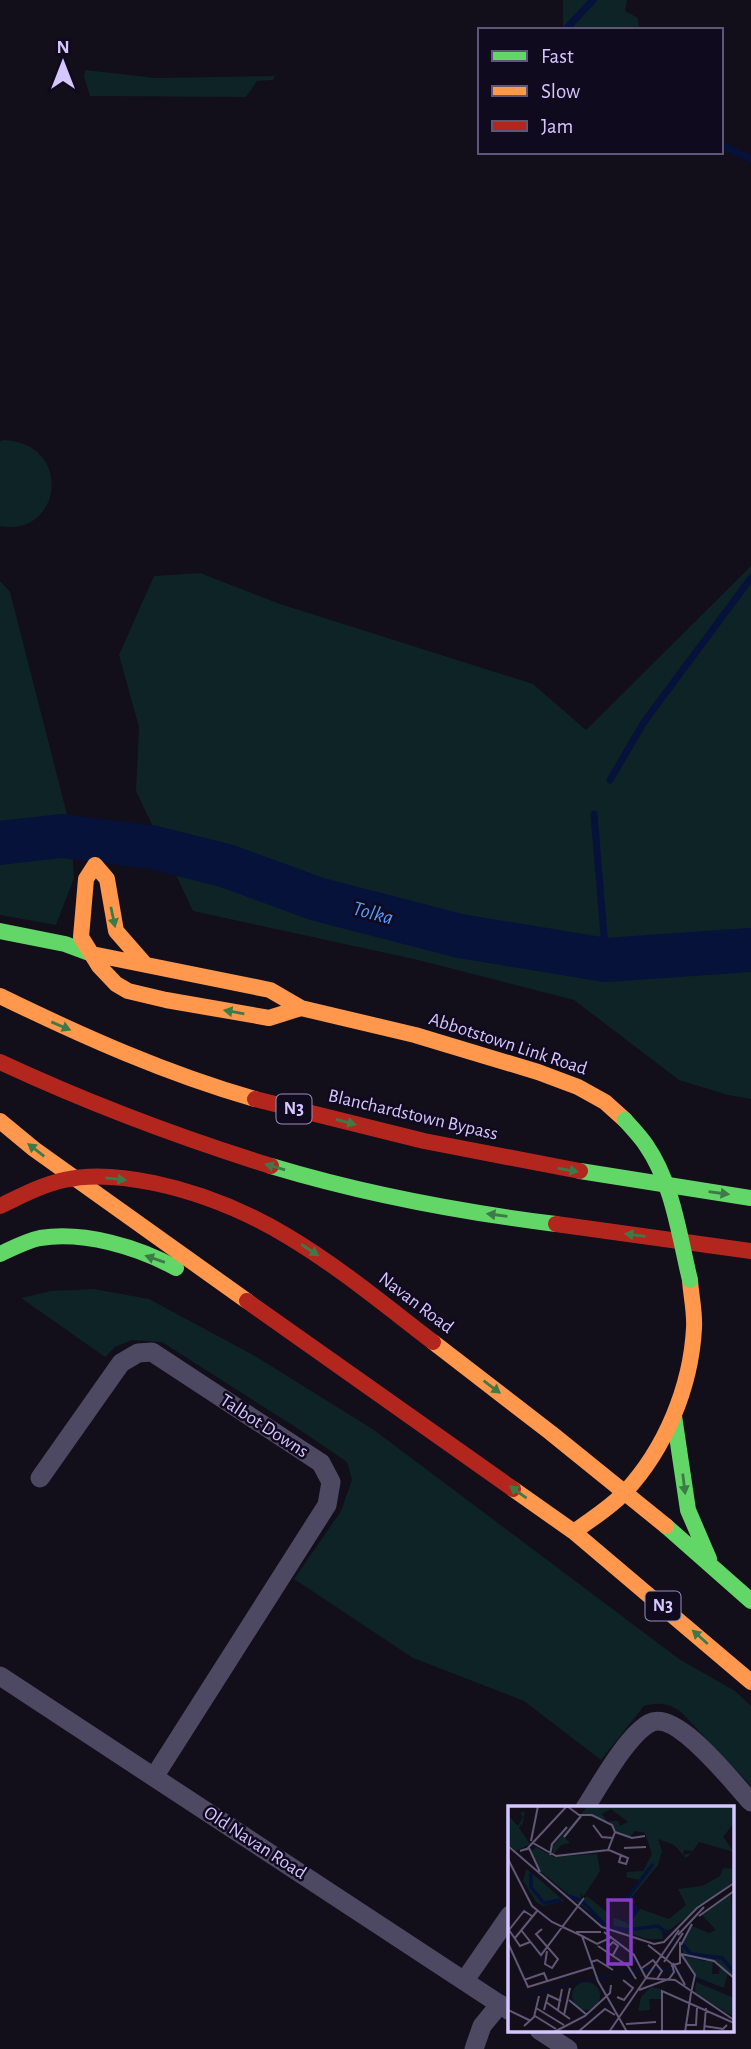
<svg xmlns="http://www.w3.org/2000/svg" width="751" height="2049" viewBox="0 0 751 2049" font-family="'Alegreya Sans',sans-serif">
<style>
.green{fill:#0e2326}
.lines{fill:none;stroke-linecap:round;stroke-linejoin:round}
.stream{stroke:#061239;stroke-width:7}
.river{stroke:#061239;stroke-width:44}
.street{stroke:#4e4963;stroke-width:19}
.fast{stroke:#63d668;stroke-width:16}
.slow{stroke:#ff974d;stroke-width:16}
.jam{stroke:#b3261e;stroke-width:16}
.fast-bridge{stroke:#63d668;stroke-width:16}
.oneway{fill:#3e7a47}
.labels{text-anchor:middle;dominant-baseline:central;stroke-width:5;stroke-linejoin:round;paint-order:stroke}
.shield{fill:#100a1e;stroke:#998ebc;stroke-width:2}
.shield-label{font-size:18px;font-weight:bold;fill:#d4c7ff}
.street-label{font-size:19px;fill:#d4c7ff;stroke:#100a1e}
.water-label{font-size:21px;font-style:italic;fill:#559cff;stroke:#100a1e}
.inset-river{fill:none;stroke:#061239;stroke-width:3.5}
.inset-road{fill:none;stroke:#605876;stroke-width:2}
.view{fill:#843cc5;fill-opacity:0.15;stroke:#843cc5;stroke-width:3.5}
.inset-edge{fill:none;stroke:#d4c7ff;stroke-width:3.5}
</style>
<rect width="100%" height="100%" fill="#120e1a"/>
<path class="green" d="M563,0H627L625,11L638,18L639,30H563Z
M85,70L156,78L275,76L273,80L257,81L246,97L90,96L84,77Z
M4,440C75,444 61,538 0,526V441Z
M751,566V1099L728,1095L679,1080L574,1000L418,960L193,911L136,791L139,727L119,655L154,576L200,573L280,604L533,684L586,730Z
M0,581L10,592L71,830L74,878L56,925L0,915Z
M94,1289L149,1299L255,1356L374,1430L679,1659L735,1691L751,1706V1786L680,1711C667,1703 659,1702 644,1706L601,1760L524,1701L413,1658L294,1579L341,1511L352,1480L347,1462L300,1430L162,1342L132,1340L115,1347L105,1357L21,1298L51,1291Z"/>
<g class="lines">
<path class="stream" d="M565,30L593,0
M721,145L751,159
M610,780L644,722L751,578
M594,814L606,960"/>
<path class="river" d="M0,843L62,836L151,847L227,866L317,899L460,936L606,960L751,950"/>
<path class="street" d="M40,1478L121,1363L138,1353L152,1352L321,1463L331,1482L327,1505L154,1777
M0,1676L510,2011
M585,1808C600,1785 627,1735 650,1723C677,1709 733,1783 751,1802
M465,1980L510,1915
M539,2030L568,2049
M474,2049L482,2026L500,2004"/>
<path class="fast" d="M0,931L65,944L92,954
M271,1166C364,1194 460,1212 556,1224
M580,1171L751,1198
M0,1254C13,1248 26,1241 40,1238C84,1231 138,1247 176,1268
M674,1416L688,1510L709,1559
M666,1526L751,1601"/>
<path class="slow" d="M92,954L270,990L301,1008L415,1035L538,1072L578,1087L605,1102L625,1120
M144,963L116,931L107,879L95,865L86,879L81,937L99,966L116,984L128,991L166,1000L269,1018L301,1008
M0,996C82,1036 167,1074 255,1099
M0,1121L34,1149L247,1301
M433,1342L551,1433L666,1526
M513,1489L574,1532L751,1682
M574,1532C591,1519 610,1508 625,1492C665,1449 691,1387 694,1328C695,1312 691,1296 690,1280"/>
<path class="jam" d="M0,1062C88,1103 178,1137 271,1166
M255,1099L424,1141L580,1171
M0,1206C21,1196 41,1185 64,1180C93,1173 125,1177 154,1183C269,1207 343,1273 433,1342
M556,1224L751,1251
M247,1301L513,1489"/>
<path class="fast-bridge" d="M625,1120C632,1128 640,1136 646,1145C673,1184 679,1235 690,1280"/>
</g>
<defs><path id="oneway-solid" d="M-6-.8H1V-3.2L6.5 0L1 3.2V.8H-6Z" transform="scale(1.75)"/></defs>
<g class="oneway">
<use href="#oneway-solid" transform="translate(113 917) rotate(78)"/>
<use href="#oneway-solid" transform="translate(234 1012) rotate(-170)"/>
<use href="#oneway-solid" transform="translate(61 1026) rotate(23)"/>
<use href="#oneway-solid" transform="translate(346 1122) rotate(15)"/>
<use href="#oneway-solid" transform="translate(36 1150) rotate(-142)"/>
<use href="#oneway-solid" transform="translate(275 1167) rotate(-164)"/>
<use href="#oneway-solid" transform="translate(568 1170) rotate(10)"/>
<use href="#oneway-solid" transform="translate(116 1179) rotate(6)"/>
<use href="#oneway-solid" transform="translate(719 1193) rotate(8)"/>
<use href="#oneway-solid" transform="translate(497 1215) rotate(-172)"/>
<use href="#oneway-solid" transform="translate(635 1235) rotate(-173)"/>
<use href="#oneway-solid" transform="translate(310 1250) rotate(33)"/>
<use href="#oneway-solid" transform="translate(155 1259) rotate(-161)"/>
<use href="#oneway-solid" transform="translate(492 1387) rotate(37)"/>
<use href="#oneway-solid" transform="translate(684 1484) rotate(83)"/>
<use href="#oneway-solid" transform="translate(518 1492) rotate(-145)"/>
<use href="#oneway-solid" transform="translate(700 1637) rotate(-138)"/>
</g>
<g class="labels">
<g class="shield">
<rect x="276.5" y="1094.5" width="35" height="29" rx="5"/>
<rect x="645.5" y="1591.5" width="35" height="29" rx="5"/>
</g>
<g class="shield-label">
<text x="294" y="1109">N3</text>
<text x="663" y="1606">N3</text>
</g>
<g class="street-label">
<text transform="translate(508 1044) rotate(18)">Abbotstown Link Road</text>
<text transform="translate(413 1115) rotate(13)">Blanchardstown Bypass</text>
<text transform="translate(416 1303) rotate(37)">Navan Road</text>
<text transform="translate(264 1426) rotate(33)">Talbot Downs</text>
<text transform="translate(255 1843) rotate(33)">Old Navan Road</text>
</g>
<g class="water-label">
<text transform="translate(373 913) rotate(15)">Tolka</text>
</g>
</g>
<g transform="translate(508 1806)">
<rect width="226" height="226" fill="#120e1a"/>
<path d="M80,0H226V17L215,31L226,46L191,36L185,45L176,44L175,49L184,47L178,52L166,39L150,33L154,45L150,59L119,97L131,74L118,71L119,66L135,65L144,48L137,27L127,25L122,31L109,27L101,15H110L112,20L120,16L103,3L94,8L99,15L76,9L56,31L62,37L53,39L45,49L44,41ZM17,5L14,21L13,18L11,22L22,38L8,45L0,38V9L10,20L15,11L12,7ZM28,41L46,51L89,48L92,65L75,91L72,86L74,96L79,90L101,108L102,123L31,64L24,45ZM215,62L226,63V75L163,123L154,125L155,133H138L106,122L105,112L118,116L130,102L161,113L178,99L170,83L194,80L212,70ZM18,63L31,73L56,95L35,100L28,96L15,75ZM223,88L226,171L220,166L216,182L188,171L175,150L197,155L205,154L204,168H211L212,158L207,154L175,147L174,139L184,120L201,127L208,124L194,109ZM64 190a14 14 0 1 1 28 0a14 14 0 1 1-28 0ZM188,176L226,192V211L187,187ZM143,181L153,183V193H141L142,204L130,205L133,191Z" fill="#0e2326"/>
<path d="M138,162L157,163L173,165L226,188L174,167L141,163L44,182L0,199L39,182Z" fill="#061239"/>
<path class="inset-river" d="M23,67V81L36,97L53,94M60,90L73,94L98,120L119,124L150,120L159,127M117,95L145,58M119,118L130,103L121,98M174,138L183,148L214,152L226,166"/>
<path class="inset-road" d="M85,19L94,31L105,32M107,26L124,32L137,30M56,31L73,10M23,35L30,0M25,37L48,50L100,44L107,26L104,19L84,9H71L59,0M0,40L94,121L146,138L156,136L189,102L226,77M116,42L138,41M18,44L59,0M100,44H101L115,50L120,52L118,58L111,56L113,49M12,45L21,42L32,66M42,49L44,38L59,21M0,53L24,100L44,116L74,130M191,110L226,85M34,123L28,128L50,153L44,162L37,158L39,145M13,124L33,149L76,92M68,126H93M96,126L126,149L138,172L149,173L154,165L145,154L134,162M170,129L196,101M74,130L90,175L119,226M74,130L89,138L104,131M7,132L29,105M22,136L12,140L1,124L16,105L24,110M0,137L20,181L85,161M173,139L184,118M90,140L120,160L128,173M101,140L105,136L110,140L105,149M173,148L206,155L226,172M173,148L187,169L183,187M83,156L89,154L105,164M156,156L175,127M165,157L177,179M163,160L172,157V136M149,173L167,174L226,214M16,174L36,167L39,174M131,184L161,173L166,166L164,158L140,139M109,191L116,194L125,182L115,174M61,194L79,209M38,196L62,213M28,202L56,219M0,204L23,215M36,204L40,189L53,195M50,204L54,183M56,209L62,182M27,210L48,223M118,218L148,216M177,219H188L189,202M16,220L26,211L31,190M196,220L215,223L219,219M46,226L77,210L102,187L103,179M70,226L97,203L107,209M101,226L171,124M154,226V185L226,217M177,226L183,187M196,226L198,202"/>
<path class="view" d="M100,94H123V158H100Z"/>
<rect width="226" height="226" class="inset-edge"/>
</g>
<rect x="478" y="28" width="245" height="126" fill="#100a1e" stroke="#5e5678" stroke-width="2"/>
<rect x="492" y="51" width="35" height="10" fill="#63d668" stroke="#5e5678" stroke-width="2"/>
<text x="541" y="63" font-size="21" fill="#d4c7ff">Fast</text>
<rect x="492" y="86" width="35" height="10" fill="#ff974d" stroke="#5e5678" stroke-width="2"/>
<text x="541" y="98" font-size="21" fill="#d4c7ff">Slow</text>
<rect x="492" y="121" width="35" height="10" fill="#b3261e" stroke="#5e5678" stroke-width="2"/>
<text x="541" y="133" font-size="21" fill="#d4c7ff">Jam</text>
<g transform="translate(63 63)" stroke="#100a1e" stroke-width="5" paint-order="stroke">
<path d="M0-5L12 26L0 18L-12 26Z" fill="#d4c7ff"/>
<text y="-10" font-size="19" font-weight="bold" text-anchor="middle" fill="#d4c7ff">N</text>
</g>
</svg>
